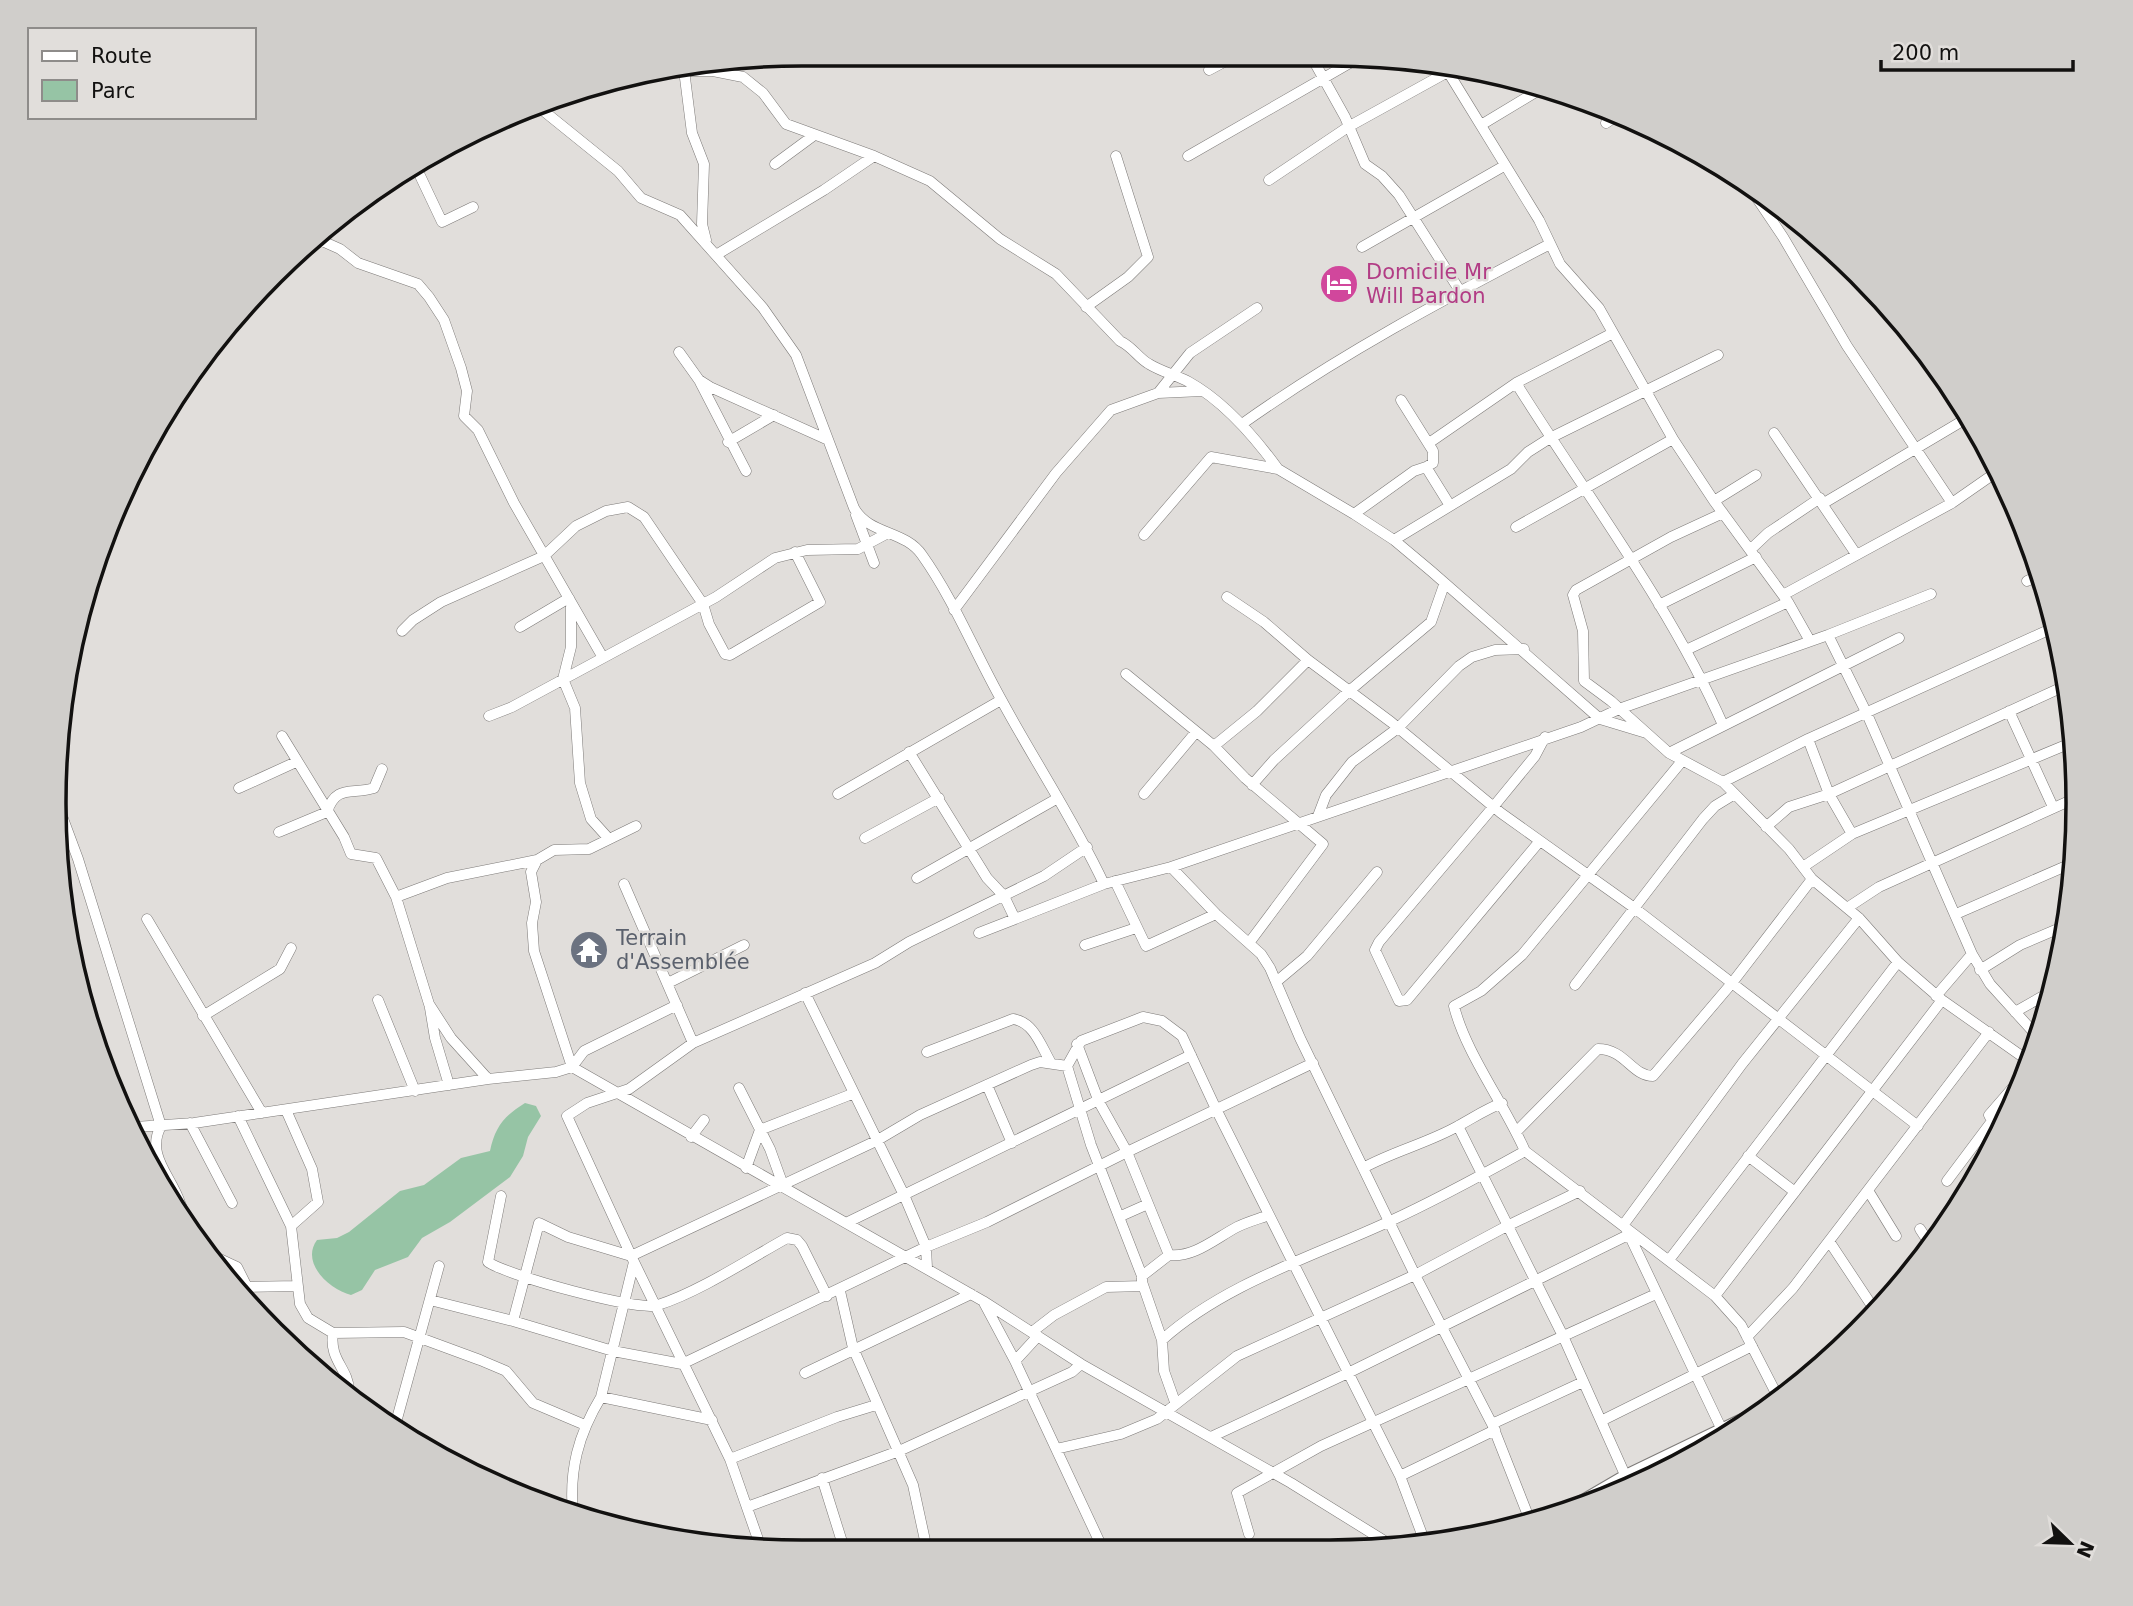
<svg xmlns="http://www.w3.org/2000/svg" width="2133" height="1606" viewBox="0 0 2133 1606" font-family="'DejaVu Sans',sans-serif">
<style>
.green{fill:#96c4a5}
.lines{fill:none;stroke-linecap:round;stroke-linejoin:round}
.minor-casing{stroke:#7d7a78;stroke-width:11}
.highway-casing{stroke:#7d7a78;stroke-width:16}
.minor{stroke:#fff;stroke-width:10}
.highway{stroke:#fff;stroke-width:14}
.labels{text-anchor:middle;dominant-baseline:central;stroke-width:5;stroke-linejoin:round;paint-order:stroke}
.hotel-label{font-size:21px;fill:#b23c85;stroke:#e1dedb;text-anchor:start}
.worship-label{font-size:21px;fill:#5b616d;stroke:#e1dedb;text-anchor:start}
.rim{fill:none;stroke:#121110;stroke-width:3.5}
</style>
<rect width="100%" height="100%" fill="#e1dedb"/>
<path class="green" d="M525,1103L536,1106L541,1116L528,1137L523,1156L510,1177L450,1222L422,1238L408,1257L375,1270L362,1290L351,1295C330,1290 300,1263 317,1240L337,1238L349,1232L400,1191L424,1185L461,1158L490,1151C495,1127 504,1116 525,1103Z"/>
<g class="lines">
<defs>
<path id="minor" d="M1311,56L1345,117L1365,164L1382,176L1399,195L1460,291
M1445,67L1539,220L1560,264L1599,308L1673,439L1714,501L1788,602L1810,641
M684,70L692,133L704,164L702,224L706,240
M1209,70L1237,55
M685,71H713L743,77L763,93L786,124L874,156L930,181L1000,239L1056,274L1120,341C1133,347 1138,358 1149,364C1162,372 1176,375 1189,382C1225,402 1254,436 1278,469
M540,108L618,171L641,198L680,215L763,308L796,355L854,508C869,535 905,530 922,555C954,600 975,653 1002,701C1035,762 1074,820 1104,884L1171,867L1216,914L1261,954L1270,968L1300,1038L1415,1275L1492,1424L1529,1518
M1606,123L1618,115
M1481,125L1544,87
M1188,156L1362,56
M775,164L813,136
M415,165L442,222L473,207
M1744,179L1783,237L1847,346L1952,503
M1269,180L1348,127L1453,69
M312,244L322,241L340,249L358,263L418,284L429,297L444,320L461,368L467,391L464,416L478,430L514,503L602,656
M1362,247L1504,166
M716,255L824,190L874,156
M1086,307L1128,277L1148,257L1116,156
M679,352L699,380L710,387L826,439
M700,382L746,471
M1516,383C1586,495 1670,605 1723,725
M1158,393L1190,353L1257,308
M1401,400L1433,451V463L1426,467L1449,504
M1242,424C1339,355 1444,299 1550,244
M1774,433L1856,554
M728,442L774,415
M1429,443L1516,383L1611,334
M1714,501L1756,475
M1824,503L1969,417
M1723,513L1671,537L1576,590L1573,595L1583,631L1584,681L1611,701L1669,753L1723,782L1789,849L1812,879L1859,918L1898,962L1942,1000L2030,1062
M1354,514L1394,540L1431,571L1600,719L1643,732
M856,515L874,563
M1516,527L1673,439
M1144,535L1211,457L1278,469L1354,514L1414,471L1426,467
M1394,540L1511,469L1528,452L1550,438L1718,355
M1750,550L1768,533L1820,498
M2027,581L2040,575
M1783,595L1952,503L1998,471
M1227,597L1264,622L1308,660L1391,722L1501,813L1633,907L1918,1126
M1659,605L1756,557
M571,607V647L563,679L575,708L580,783L591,819L609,839
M954,610L1056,473L1111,410L1158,393L1202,391
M520,627L569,598
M402,631L413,620L441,602L544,556L576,526L606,511L628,507L644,517L703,604L709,624L725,654L730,655L820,602L795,552
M1828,635L1867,714L1972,954L1990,984L2038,1037
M1686,650L1788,602
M1126,674L1214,746L1245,778L1323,844L1249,943
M2009,711L2053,807
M489,716L512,707L716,597L775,558L807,550L858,549L888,533
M282,736L344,837L351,854L376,858L396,897L429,1004L451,1038L488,1079
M1808,739L1829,794L1852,834
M1214,746L1257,711L1308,660
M909,752L987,878L1004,896L1015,919L1104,884
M1669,753L1899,638
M1682,761L1522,955L1481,991L1454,1006C1465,1052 1505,1105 1525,1151L1715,1296L1741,1325L1779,1399
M1723,782L1808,739L2055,627
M1252,785L1274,760L1348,692L1431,622L1444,585
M239,788L296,762
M838,794L1001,700
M1144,794L1196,732
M59,808L78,859L161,1126C145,1155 172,1177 180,1203C183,1209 184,1217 185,1224
M1318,816L1326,795L1352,762L1398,728L1459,666L1472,657L1495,650L1524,649
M636,826L589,849L554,850L537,860L531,872L536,902L532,923L534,951L572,1067L983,1301L1081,1364L1291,1483L1391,1545
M1766,827L1789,807L1829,794L2067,685
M279,832L327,812C336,784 352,795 374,788L382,769
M865,838L939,798
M1539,842L1407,1000L1399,1001L1375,950L1379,942L1494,806L1535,756L1545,737
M1171,867L1581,727L1619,709L1828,635L1931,594
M1803,867L1852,834L2073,742
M917,878L1058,798
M1115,881L1146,946L1216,914
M624,884L693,1043
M396,897L447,878L537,860
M1847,908L1879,887L2078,797
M1956,914L2073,863
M147,919L262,1113
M979,933L1015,919
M1085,945L1136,928
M1980,970L2020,945L2067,925
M1276,982L1307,956L1377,872
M668,983L744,945
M1575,985L1703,819L1715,806L1733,795
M805,993L904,1195L926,1247L927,1268
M1936,996L1972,954
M378,1000L415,1091
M430,1008L435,1038L449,1085
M2015,1012L2052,991
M203,1016L280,969L291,948
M927,1052L1013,1019C1034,1022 1041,1046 1051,1063
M1067,1066L1091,1145L1142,1276
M987,1085L1012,1143
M739,1088L770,1149L783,1185
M286,1110L312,1169L318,1202L291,1226
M238,1116L291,1226L300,1304L308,1318L333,1333C329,1360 348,1368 349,1390
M190,1123L232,1203
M1458,1126L1563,1336L1626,1477
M135,1127L194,1123L488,1079L556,1072L572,1067L584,1051L677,1005
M1516,1132L1598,1049C1625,1049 1632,1076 1653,1076L1732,983L1812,879
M691,1137L704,1120
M1748,1156L1795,1192
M746,1168L760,1130L852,1094
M1363,1168C1394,1151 1428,1143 1458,1126C1473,1118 1486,1109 1502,1103
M1947,1181L1992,1121L1989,1115L2028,1070
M1869,1192L1896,1236
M501,1196L488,1262C506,1275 639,1312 658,1305C699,1292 749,1259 787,1238L797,1240L802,1246L827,1296
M1121,1216L1148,1204
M846,1223L1191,1055
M1920,1229L1931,1246
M1829,1241L1876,1312
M209,1254L237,1267L247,1287L298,1286
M1169,1255C1194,1258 1216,1238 1237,1227C1247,1222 1258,1219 1269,1215
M1669,1260L1898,962
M840,1291L853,1348L913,1485L926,1545
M1715,1296L1942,1000
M430,1300L513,1321L613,1351L682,1364L926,1247L987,1222L1127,1152L1099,1102L1077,1044
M983,1301L1015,1361L1101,1545
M513,1321L539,1223L568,1237L631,1256L876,1141L920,1115L1031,1065L1040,1062L1067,1066L1081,1041L1143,1017L1162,1021L1182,1036L1216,1109L1400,1476L1426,1545
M1032,1332L1054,1315L1106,1287L1143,1286
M333,1333L404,1332L480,1360L506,1371L533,1403L585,1425
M1747,1337L1793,1288L1989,1032
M1162,1340C1224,1284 1312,1257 1388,1222C1434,1201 1480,1176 1525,1151
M1015,1361L1038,1336
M805,1373L971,1294
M601,1397L712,1420
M1175,1402L1164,1371L1162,1340L1142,1282V1276L1169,1255L1127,1152L1313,1063
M1601,1421L1752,1346
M1492,1424L1583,1382
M395,1426L439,1266
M1722,1430L1624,1224L1742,1064L1859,918
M1211,1437L1348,1373L1630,1234
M1056,1449L1121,1434L1157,1419L1237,1356L1415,1275L1507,1226L1580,1191
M730,1459L837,1417L876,1405
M1400,1476L1495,1430
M822,1478L843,1545
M747,1507L899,1451L1072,1372L1081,1364
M573,1514C569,1470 578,1435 601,1397L634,1262
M1249,1534L1237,1493L1321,1446L1656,1294
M760,1545L730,1459L634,1262L567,1116L587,1103L629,1089L693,1043L875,963L909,942L1044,876L1087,847"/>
<path id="highway" d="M1578,1505L1626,1477L1767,1409"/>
</defs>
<use href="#minor" class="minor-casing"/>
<use href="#highway" class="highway-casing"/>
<use href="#minor" class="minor"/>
<use href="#highway" class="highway"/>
</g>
<defs>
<symbol id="hotel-disc" viewBox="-11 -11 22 22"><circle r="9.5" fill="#d1479c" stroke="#e1dedb"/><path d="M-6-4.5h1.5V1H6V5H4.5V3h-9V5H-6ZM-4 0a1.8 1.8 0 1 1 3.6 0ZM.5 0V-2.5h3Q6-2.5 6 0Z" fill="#fff"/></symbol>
<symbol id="temple-disc" viewBox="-11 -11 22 22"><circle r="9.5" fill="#6b7280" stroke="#e1dedb"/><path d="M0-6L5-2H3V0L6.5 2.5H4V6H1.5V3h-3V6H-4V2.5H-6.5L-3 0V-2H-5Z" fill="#fff"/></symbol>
</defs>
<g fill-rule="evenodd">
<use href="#hotel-disc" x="1317" y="262" width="44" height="44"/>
<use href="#temple-disc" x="567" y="928" width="44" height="44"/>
</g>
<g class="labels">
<g class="hotel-label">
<text x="1366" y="272">Domicile Mr<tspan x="1366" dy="24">Will Bardon</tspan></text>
</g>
<g class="worship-label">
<text x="616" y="938">Terrain<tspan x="616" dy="24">d'Assemblée</tspan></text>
</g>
</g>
<path d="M0 0H2133V1606H0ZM802 66H1330A736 736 0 0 1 2066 802V804A736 736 0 0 1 1330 1540H802A736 736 0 0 1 66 804V802A736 736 0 0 1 802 66Z" fill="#d0cecb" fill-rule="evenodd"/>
<path class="rim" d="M802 66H1330A736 736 0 0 1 2066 802V804A736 736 0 0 1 1330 1540H802A736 736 0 0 1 66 804V802A736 736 0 0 1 802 66Z"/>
<rect x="28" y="28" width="228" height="91" fill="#e1dedb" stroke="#8e8c8a" stroke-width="2"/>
<rect x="42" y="51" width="35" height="10" fill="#ffffff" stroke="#8e8c8a" stroke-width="2"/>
<text x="91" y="63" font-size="21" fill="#121110">Route</text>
<rect x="42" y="80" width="35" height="21" fill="#96c4a5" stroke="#8e8c8a" stroke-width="2"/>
<text x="91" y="98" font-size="21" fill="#121110">Parc</text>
<g transform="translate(2070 1543) rotate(113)" stroke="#e1dedb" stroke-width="5" paint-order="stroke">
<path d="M0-5L12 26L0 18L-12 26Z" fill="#121110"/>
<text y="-10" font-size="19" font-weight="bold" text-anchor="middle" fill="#121110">N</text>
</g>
<path d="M1881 60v10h192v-10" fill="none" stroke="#121110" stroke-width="3.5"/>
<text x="1892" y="60" font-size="21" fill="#121110" stroke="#e1dedb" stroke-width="5" paint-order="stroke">200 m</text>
</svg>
